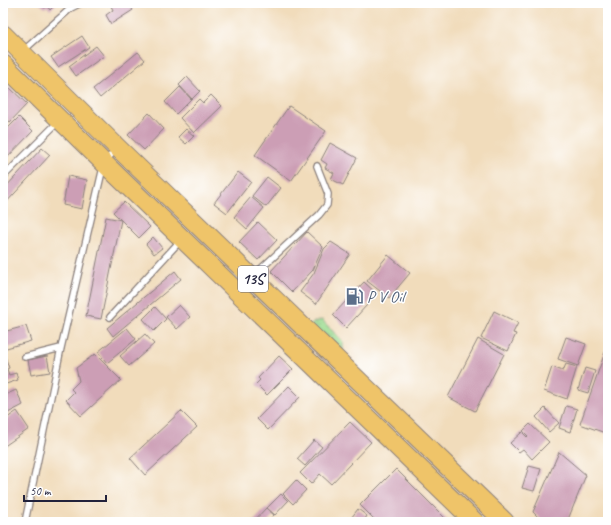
<svg xmlns="http://www.w3.org/2000/svg" width="611" height="525" viewBox="0 0 611 525" font-family="Caveat,sans-serif">
<style>
.grass{fill:url(#grass-tufts);stroke:#608066}
.building{fill:#cc9eb5}
.lines{fill:none;stroke-linecap:round;stroke-linejoin:round}
.service-casing{stroke:#8a7f7b;stroke-width:8}
.trunk-casing{stroke:#8a7f7b;stroke-width:20}
.service{stroke:#fff;stroke-width:5.5}
.trunk{stroke:#efc469;stroke-width:18}
.labels{text-anchor:middle;dominant-baseline:central;stroke-width:3;stroke-linejoin:round;paint-order:stroke}
.shield{fill:#fff;stroke:#646476;stroke-width:1}
.shield-label{font-size:15px;font-weight:bold;fill:#22223b}
.service-label{font-size:16px;fill:#4e5e75;stroke:#fff;text-anchor:start}
</style>
<defs>
<pattern id="grass-tufts" width="24" height="20" patternUnits="userSpaceOnUse"><rect width="24" height="20" fill="#9fdd92"/><path d="M3 7l-1-3M5 7V3M7 7l1-3M15 17l-1-3M17 17v-4M19 17l1-3" fill="none" stroke="#89bd7f"/></pattern>
</defs>
<rect width="100%" height="100%" fill="#fff"/>
<filter id="ink" filterUnits="userSpaceOnUse"><feTurbulence type="fractalNoise" baseFrequency=".025" numOctaves="2"/><feDisplacementMap in="SourceGraphic" scale="8" xChannelSelector="R" yChannelSelector="G"/><feConvolveMatrix kernelMatrix="1 2 1 2 8 2 1 2 1" color-interpolation-filters="sRGB"/></filter>
<filter id="wash" filterUnits="userSpaceOnUse"><feTurbulence type="fractalNoise" baseFrequency=".012" numOctaves="4" result="noise"/><feDisplacementMap in="SourceGraphic" scale="16" xChannelSelector="R" yChannelSelector="G"/><feGaussianBlur stdDeviation="0.9" result="paint"/><feColorMatrix in="noise" values="0 0 0 0 0 0 0 0 0 0 0 0 0 0 0 0 0 1.4 0 .05"/><feComposite in="paint" operator="in"/></filter>
<g filter="url(#wash)">
<rect width="100%" height="100%" fill="#f1dcbb"/>
<path class="grass" d="M322,320L343,342V350L338,355L309,327L314,322Z"/>
<g id="blocks">
<path class="building" d="M39,3H57L50,10L47,6L45,8Z
M115,3H128L133,10L111,24L106,15L113,10L111,6Z
M82,36L89,47L58,67L51,57Z
M96,46L104,56L76,76L69,66Z
M138,52L145,60L100,98L93,89Z
M187,77L200,91L192,99L179,85Z
M9,87L27,104L10,122L3,116V94Z
M180,87L191,99L176,114L165,102Z
M211,95L222,106L194,133L180,118L199,99L203,103Z
M289,106L326,131L291,181L255,155Z
M149,113L164,129L144,150L128,135Z
M19,117L33,131L3,162V133Z
M186,129L194,136L186,144L178,137Z
M330,143L357,158L343,185L331,179L334,173L325,168L327,164L321,160Z
M42,148L50,155L3,206V190Z
M238,172L251,182L227,213L214,203Z
M68,176L87,180L82,209L63,205Z
M267,177L281,188L266,207L252,196Z
M251,197L264,208L247,229L234,217Z
M124,202L150,227L139,238L113,212Z
M106,217L121,220L101,319L86,316Z
M258,222L277,240L258,260L239,242Z
M307,232L323,247L313,270L292,292L271,271Z
M153,237L162,248L154,254L146,244Z
M331,242L350,254L316,304L300,292L314,273L324,249Z
M388,255L410,273L389,298L367,281Z
M175,271L181,279L113,336L107,328Z
M364,282L377,294L346,328L333,315Z
M179,305L190,317L177,329L166,317Z
M155,307L166,319L154,331L143,319Z
M494,311L518,323L513,333L516,334L508,351L481,338Z
M26,326L31,341L3,349V332Z
M127,328L136,339L107,363L98,352Z
M145,334L154,344L129,366L120,356Z
M566,337L586,344L578,366L558,359Z
M478,339L504,354L475,411L448,397Z
M605,352L608,353V434L580,424Z
M95,354L121,380L81,416L66,400L74,392L71,389L79,381L76,368Z
M5,356L9,368L7,369L9,375L16,373L18,380L3,385V357Z
M47,356L50,372L31,375L28,360Z
M279,356L293,369L267,395L256,384L260,380L258,378Z
M566,364L577,367L567,399L544,391L552,367L563,371Z
M585,368L595,371L588,393L578,390Z
M289,386L300,397L268,430L257,419Z
M16,390L23,405L6,414L3,409V396Z
M566,406L577,409L570,432L559,428Z
M545,408L559,423L549,432L536,417Z
M17,411L29,429L3,447V421Z
M181,411L197,427L145,475L130,458Z
M350,422L371,442L331,484L320,474L311,484L300,473Z
M530,424L549,442L532,459L523,449L519,452L510,443L522,432L527,437L528,436L523,431Z
M314,440L322,447L305,466L297,459Z
M559,452L586,475L567,522H543L533,512Z
M529,466L541,469L534,491L522,488Z
M396,469L449,522H377L360,505Z
M296,480L306,490L293,504L283,494Z
M281,494L288,501L275,515L267,508Z
M266,508L274,515L267,522H253Z
M358,509L367,516L363,522H348Z"/>
</g>
</g>
<g filter="url(#ink)">
<use href="#blocks" fill-opacity="0" stroke="#8a7f7b" stroke-width="1"/>
<g class="lines">
<defs>
<path id="service" d="M23,51L71,8L81,3
M3,177L58,122
M253,276L319,215L327,205L328,194L317,166
M110,317L181,240
M25,357L61,348
M25,522L61,348L104,163L116,149"/>
<path id="trunk" d="M3,34L118,148L505,522
M3,64L104,163L475,522"/>
</defs>
<use href="#service" class="service-casing"/>
<use href="#trunk" class="trunk-casing"/>
<use href="#service" class="service"/>
<use href="#trunk" class="trunk"/>
</g>
</g>
<defs>
<symbol id="fuel-bare" viewBox="-9 -9 18 18"><path d="M-5.5-6h7V0h2V4h1.3V-2.5L3-4.5l.8-.8L6-3V5H2.5V1h-1V6h-7ZM-4.2-4.7v3.2H.2V-4.7Z" fill="#5c6f8a" stroke="#fff" stroke-width="2.5" paint-order="stroke"/></symbol>
</defs>
<g fill-rule="evenodd">
<use href="#fuel-bare" x="342" y="284" width="25" height="25"/>
</g>
<g class="labels">
<rect class="shield" x="238" y="266" width="30" height="26" rx="3"/>
<g class="shield-label">
<text x="253" y="279">13S</text>
</g>
<g class="service-label">
<text x="367" y="297">P V Oil</text>
</g>
</g>
<rect width="611" height="525" fill="none" stroke="#fff" stroke-width="16"/>
<path d="M24 495v6h82v-6" fill="none" stroke="#22223b" stroke-width="2"/>
<text x="30" y="495" font-size="12" fill="#22223b" stroke="#ffffff" stroke-width="3" paint-order="stroke">50 m</text>
</svg>
